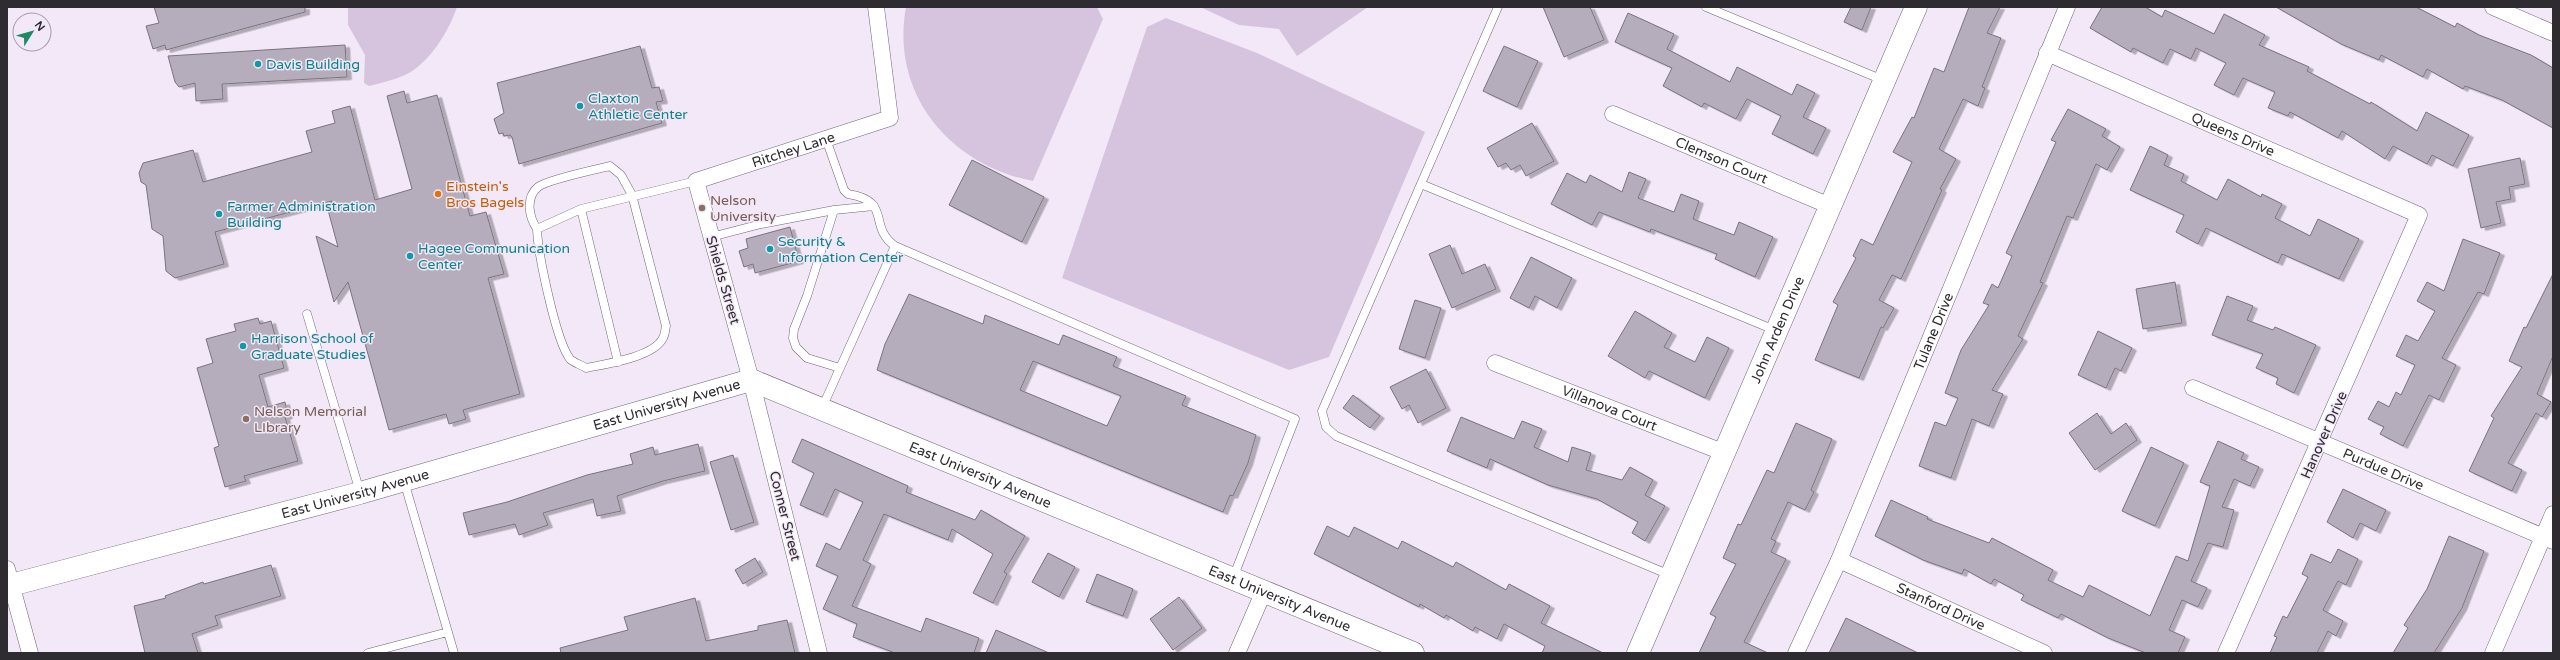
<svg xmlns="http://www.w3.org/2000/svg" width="2560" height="660" viewBox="0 0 2560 660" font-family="'Varela Round',sans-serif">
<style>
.green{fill:#d6c4df}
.building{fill:#b5adbb;stroke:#7a7380;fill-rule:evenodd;filter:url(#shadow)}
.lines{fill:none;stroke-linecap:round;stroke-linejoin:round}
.lane-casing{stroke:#6f6773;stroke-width:9}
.street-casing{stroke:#6f6773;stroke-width:17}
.secondary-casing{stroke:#6f6773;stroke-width:23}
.lane{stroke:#fff;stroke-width:8}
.street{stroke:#fff;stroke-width:16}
.secondary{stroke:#fff;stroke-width:22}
.culture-dot{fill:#0f9aa8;stroke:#f2e8f7;stroke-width:1.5}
.food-dot{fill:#e8710a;stroke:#f2e8f7;stroke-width:1.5}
.education-dot{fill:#8d6e63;stroke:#f2e8f7;stroke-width:1.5}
.labels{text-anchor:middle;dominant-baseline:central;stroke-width:3;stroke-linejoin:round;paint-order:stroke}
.culture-label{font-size:14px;fill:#0d838f;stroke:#f2e8f7;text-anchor:start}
.street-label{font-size:14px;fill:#2f2c31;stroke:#f2e8f7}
.food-label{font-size:14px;fill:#c56008;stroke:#f2e8f7;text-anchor:start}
.education-label{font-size:14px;fill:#785e54;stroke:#f2e8f7;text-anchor:start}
</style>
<defs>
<filter id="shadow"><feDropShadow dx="4.5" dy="2.5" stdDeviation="0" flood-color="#0004"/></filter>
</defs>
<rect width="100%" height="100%" fill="#f2e8f7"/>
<path class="green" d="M348,7H457C449,31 429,64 405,75C394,80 381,83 369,86L364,83L365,55L348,25Z
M906,7H1097L1103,19L1033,181C950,165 890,94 906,7Z
M1200,7H1368L1297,56L1279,29L1239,25Z
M1166,18L1257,53L1425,132L1329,357L1289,370L1062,278L1147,27Z"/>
<path class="building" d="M154,7H305V12L166,50L165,45L153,49L146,26L159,23Z
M1543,7H1590L1604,40L1564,57Z
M1851,7H1871L1862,30L1844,22Z
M1969,7H2000L1987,33L2001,38L1982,87L1985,88L1978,106L1963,99L1939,149L1956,159L1940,189L1942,190L1901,279L1892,275L1879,300L1894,308L1883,328L1881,327L1859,378L1815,360L1838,305L1833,302L1856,258L1853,256L1861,239L1873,245L1912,162L1893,152L1912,117L1914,118L1934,68L1944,72Z
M2102,7H2145L2162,17L2165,10L2214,34L2224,14L2265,35L2259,45L2309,67L2307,71L2370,104L2371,102L2417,131L2426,112L2469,135L2453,166L2432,155L2427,164L2393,146L2385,159L2342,131L2338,138L2290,112L2288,116L2268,108L2275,92L2243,78L2234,95L2214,85L2226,63L2196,48L2191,59L2170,49L2163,63L2133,48L2131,52L2090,28Z
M2276,7H2416L2455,27L2457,23L2479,35L2531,55L2553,68V128L2502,100L2465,86L2463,89L2427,69L2423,77L2381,55L2379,60L2341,44Z
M1628,13L1674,34L1667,49L1730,82L1737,67L1792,95L1797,84L1815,93L1803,117L1826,128L1813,154L1772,134L1781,116L1747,99L1736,119L1704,103L1702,107L1663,86L1672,68L1615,42Z
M345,45L347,77L222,84L223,99L196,101L195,83L179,87L175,82L168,56Z
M640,46L652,88L659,87L663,101L656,102L662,123L519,164L512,137L510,135L504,136L503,133L499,134L494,119L504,113L497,83Z
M1504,46L1538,61L1517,107L1483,91Z
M404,91L407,103L437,95L470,216L486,212L504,274L488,278L520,394L463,410L466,419L449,424L446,414L389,430L348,282L334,302L316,236L338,247L328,210L332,201L215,232L224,264L175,278L166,271L163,236L152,229L146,185L141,182L139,173L143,163L193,150L203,182L312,152L306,131L335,123L332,111L350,106L375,200L412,189L387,96Z
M2068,109L2106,129L2102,136L2120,147L2107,170L2096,164L2073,218L2067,216L2040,282L2043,283L2018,336L2023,339L1992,390L2003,394L1989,426L1972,419L1951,478L1919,466L1935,422L1946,426L1958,398L1945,393L1961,350L1989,305L1983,303L1992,284L1998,288L2012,256L2006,253L2056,142L2051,140Z
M1532,123L1554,161L1526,176L1520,165L1511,170L1506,163L1498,167L1487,148Z
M2150,146L2168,155L2164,165L2184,174L2181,181L2217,200L2228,179L2261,197L2262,194L2282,204L2275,218L2310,236L2318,219L2359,239L2339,279L2282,254L2278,263L2206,228L2198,244L2176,232L2184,215L2130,190Z
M2520,158L2525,184L2509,187L2511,199L2496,202L2501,223L2481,228L2468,169Z
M972,160L1044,197L1022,242L949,205Z
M1629,172L1646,179L1638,198L1674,212L1681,194L1699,201L1693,219L1734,235L1739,222L1773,237L1755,277L1715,259L1717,254L1651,229L1650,232L1599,212L1592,225L1551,204L1567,173L1586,183L1590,175L1622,192Z
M790,227L799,261L755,273L753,264L744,267L739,251L748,248L746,239Z
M2463,239L2500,253L2484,294L2478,292L2442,358L2456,365L2439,400L2429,395L2403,446L2380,434L2384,427L2368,419L2378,401L2389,407L2396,392L2401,395L2415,365L2396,356L2406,335L2418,341L2435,311L2417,301L2427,282L2444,291Z
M1450,245L1462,274L1485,264L1496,289L1452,308L1429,254Z
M1531,257L1572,278L1557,308L1535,296L1529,308L1510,298Z
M2553,274V356L2537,394L2551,402L2542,417L2536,413L2508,463L2522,470L2512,491L2469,471L2494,418L2491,416L2522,367L2509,361L2524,327L2526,328Z
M2175,282L2182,323L2143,329L2136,289Z
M909,294L983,324L985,315L1059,345L1063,335L1117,357L1113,366L1186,396L1182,405L1256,435L1248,463L1233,496L1230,495L1223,512L877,370L885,344ZM1033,361L1121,396L1107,426L1020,390Z
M2227,296L2253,306L2247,320L2273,330L2275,327L2316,345L2294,393L2276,384L2278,378L2256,368L2263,354L2212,335Z
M1415,300L1441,308L1425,358L1399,349Z
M1635,311L1672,333L1664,347L1695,362L1707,337L1729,348L1705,398L1649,371L1645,378L1608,356Z
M258,318L260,324L271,321L284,368L259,375L268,407L285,402L288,416L285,417L298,461L244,476L246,481L225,487L214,448L219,446L197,368L213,363L206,339L236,331L234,324Z
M2098,331L2132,348L2121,371L2115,368L2106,388L2078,375Z
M1426,369L1446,408L1418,423L1409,405L1402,409L1390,387Z
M1353,395L1380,416L1370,428L1343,408Z
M2097,413L2111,434L2126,423L2137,440L2095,470L2069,433Z
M1461,417L1514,439L1522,421L1542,429L1534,447L1568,462L1572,447L1591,453L1586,470L1622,480L1630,467L1653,480L1645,495L1665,506L1645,541L1632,533L1638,522L1597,499L1548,485L1490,459L1487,468L1447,451Z
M1796,423L1832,439L1811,490L1814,492L1805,510L1788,502L1771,539L1776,541L1771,552L1786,559L1744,642L1768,653H1699L1716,617L1710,614L1736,564L1723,558L1738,524L1741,525L1767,470L1774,473Z
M802,439L908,486L906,492L975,520L981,510L1025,536L1004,572L1007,574L993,603L973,593L993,554L952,529L948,540L884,514L863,560L871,564L852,606L921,632L926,618L979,638L974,653H895L853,637L857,624L823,609L838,576L816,566L826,543L840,550L863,502L835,489L823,515L800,505L814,473L792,462Z
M2218,441L2244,453L2241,459L2259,467L2250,486L2234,479L2222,507L2234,510L2223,547L2208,543L2191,581L2207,588L2198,607L2182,600L2169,630L2185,637L2178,653H2146L2108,638L2061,614L2058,618L2021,600L2024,595L1994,579L1991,584L1964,569L1962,574L1923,560L1875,536L1891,500L1928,517L1927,519L1989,543L1992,538L2053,570L2048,580L2083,597L2089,585L2150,616L2176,556L2188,561L2210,486L2200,482Z
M698,444L705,471L663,481L617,496L621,511L597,516L593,499L543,513L548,525L519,535L515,524L469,535L463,513L507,502L587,475L633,464L630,454L653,447L655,455Z
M2151,447L2184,463L2155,526L2122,511Z
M733,455L754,522L731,530L710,462Z
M2343,489L2386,510L2376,531L2360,523L2353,538L2327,522Z
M1327,526L1349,537L1354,527L1398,549L1402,541L1453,567L1456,562L1506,590L1509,584L1550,606L1541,623L1603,653H1542L1545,646L1504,624L1497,639L1475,627L1473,631L1446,615L1444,618L1420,604L1419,607L1314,554Z
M2449,536L2484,551L2462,608L2434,653H2393L2408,628L2404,625L2427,589Z
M2338,549L2358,559L2346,585L2338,581L2323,610L2343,621L2336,636L2328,631L2317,653H2270L2277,637L2274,636L2283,616L2287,618L2308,577L2302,574L2311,554L2331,563Z
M1048,553L1075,567L1059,597L1032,582Z
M755,558L763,572L743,584L735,570Z
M271,565L281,596L215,616L218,625L192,634L198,653H145L134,606L166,598L165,596L203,582L204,584Z
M1097,574L1133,589L1123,616L1086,602Z
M1179,597L1202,628L1173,650L1150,619Z
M695,598L706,641L758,630V626L787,620L795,653H561L560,648L628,630L624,617Z
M1846,618L1918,653H1829Z
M996,630L1049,653H986Z"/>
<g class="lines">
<defs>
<path id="lane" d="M1498,7L1322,411L1326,427L1336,436L1670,575
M1706,7L1883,80
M826,139L844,190L848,194C893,201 867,226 895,246
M1421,184L1777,331
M581,209L618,362
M537,229C529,217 525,198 538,187C546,180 597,169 610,166L621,175L632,195L666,326C665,330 665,335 663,338C654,357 606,364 586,368C582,365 574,363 570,359C556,341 538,254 537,229L581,209L696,181
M711,237L761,224L834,210
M307,314L360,492
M840,368L807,358L796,347L793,338L794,329L807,296L834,210L874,206
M822,408L895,246L1295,419L1233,578
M404,481L454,653
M368,653L448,632"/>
<g id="street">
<path d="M2493,7L2553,33"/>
<path id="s1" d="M2047,53L2419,215L2226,653"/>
<path id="s2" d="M1613,114L1830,206"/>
<path id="s3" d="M1495,363L1725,453"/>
<path id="s4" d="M2193,388L2553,541"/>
<path id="s5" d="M1839,560L2044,653"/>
<path d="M7,569L30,653"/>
<path id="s6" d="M819,653L751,380L696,181L890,118L876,7"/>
<path d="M1237,653L1264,591"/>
<path id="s7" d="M1796,653L1839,560L2067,7"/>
<path d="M2493,653L2553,514"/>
</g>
<g id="secondary">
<path id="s8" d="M11,585L360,493L751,380L1413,653"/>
<path id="s9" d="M1638,653L1916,7"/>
</g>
</defs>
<use href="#lane" class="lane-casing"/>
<use href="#street" class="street-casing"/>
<use href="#secondary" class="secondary-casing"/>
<use href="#lane" class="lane"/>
<use href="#street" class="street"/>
<use href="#secondary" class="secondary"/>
</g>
<g class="culture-dot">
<circle cx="258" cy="64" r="4"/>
<circle cx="580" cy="106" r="4"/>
<circle cx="219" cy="214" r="4"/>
<circle cx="770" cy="249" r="4"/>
<circle cx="410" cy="256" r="4"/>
<circle cx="243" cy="346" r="4"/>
</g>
<circle class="food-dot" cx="438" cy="194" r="4"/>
<g class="education-dot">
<circle cx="702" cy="208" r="4"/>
<circle cx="246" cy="419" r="4"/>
</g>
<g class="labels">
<g class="culture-label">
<text x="266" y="64">Davis Building</text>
<text x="588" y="98">Claxton<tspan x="588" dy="16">Athletic Center</tspan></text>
<text x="227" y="206">Farmer Administration<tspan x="227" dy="16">Building</tspan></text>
<text x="778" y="241">Security &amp;<tspan x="778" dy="16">Information Center</tspan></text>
<text x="418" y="248">Hagee Communication<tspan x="418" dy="16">Center</tspan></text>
<text x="251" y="338">Harrison School of<tspan x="251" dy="16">Graduate Studies</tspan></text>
</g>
<g class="street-label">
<text stroke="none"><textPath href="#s1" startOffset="203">Queens Drive</textPath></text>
<text stroke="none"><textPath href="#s6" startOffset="590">Ritchey Lane</textPath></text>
<text stroke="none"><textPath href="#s2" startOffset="118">Clemson Court</textPath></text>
<text transform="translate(723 280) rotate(74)">Shields Street</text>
<text stroke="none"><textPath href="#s9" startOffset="352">John Arden Drive</textPath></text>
<text stroke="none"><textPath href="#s7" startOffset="350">Tulane Drive</textPath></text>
<text stroke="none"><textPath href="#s8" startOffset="680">East University Avenue</textPath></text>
<text stroke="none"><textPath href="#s3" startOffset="123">Villanova Court</textPath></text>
<text transform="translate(2324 435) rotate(-66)">Hanover Drive</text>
<text stroke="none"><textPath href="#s4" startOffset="207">Purdue Drive</textPath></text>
<text stroke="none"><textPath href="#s8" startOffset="1016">East University Avenue</textPath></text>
<text stroke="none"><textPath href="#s8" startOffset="356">East University Avenue</textPath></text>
<text transform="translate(785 516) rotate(76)">Conner Street</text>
<text stroke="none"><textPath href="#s8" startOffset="1340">East University Avenue</textPath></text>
<text stroke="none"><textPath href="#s5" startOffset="112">Stanford Drive</textPath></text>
</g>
<g class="food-label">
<text x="446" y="186">Einstein's<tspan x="446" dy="16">Bros Bagels</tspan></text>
</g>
<g class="education-label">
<text x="710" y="200">Nelson<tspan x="710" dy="16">University</tspan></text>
<text x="254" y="411">Nelson Memorial<tspan x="254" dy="16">LIbrary</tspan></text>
</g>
</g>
<rect width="2560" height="660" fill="none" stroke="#2f2c31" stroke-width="16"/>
<g transform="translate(32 32) rotate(53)"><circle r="19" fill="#f2e8f7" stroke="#a49da8"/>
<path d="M0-3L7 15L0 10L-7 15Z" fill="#1e8966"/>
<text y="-6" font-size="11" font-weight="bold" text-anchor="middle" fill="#2f2c31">N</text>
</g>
</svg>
